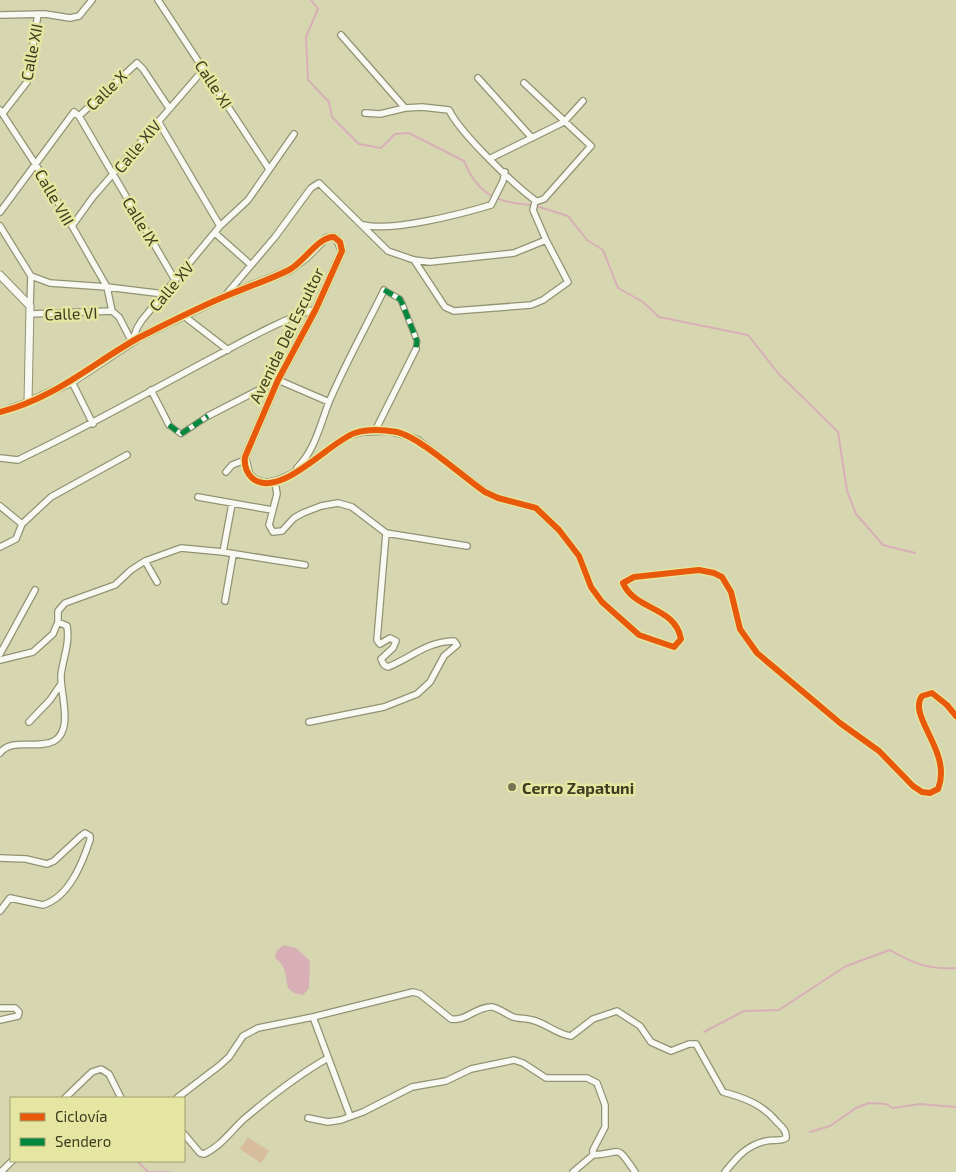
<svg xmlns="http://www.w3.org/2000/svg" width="956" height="1172" viewBox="0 0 956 1172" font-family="'Exo 2',sans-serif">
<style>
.garden{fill:#d7bd9e}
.water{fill:#d8aeb7}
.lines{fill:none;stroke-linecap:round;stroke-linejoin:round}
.stream{stroke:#d8aeb7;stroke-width:2}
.pedestrian-casing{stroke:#929274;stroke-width:7}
.minor-casing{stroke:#929274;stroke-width:8}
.tertiary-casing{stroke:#929274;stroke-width:9}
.pedestrian{stroke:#f9f9f3;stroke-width:4.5}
.minor{stroke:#f9f9f3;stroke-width:5.5}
.tertiary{stroke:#f9f9f3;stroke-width:7}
.quiet{stroke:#00873e;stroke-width:5;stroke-dasharray:10 5;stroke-linecap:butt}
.cycleway-casing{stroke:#e5e6a1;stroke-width:9}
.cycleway{stroke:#e8590c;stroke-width:6}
.poi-dot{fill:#737353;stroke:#e5e6a1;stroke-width:2}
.labels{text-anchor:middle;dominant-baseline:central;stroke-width:5;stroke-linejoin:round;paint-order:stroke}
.street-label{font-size:16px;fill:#3d3d21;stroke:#e5e6a1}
.poi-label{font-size:16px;font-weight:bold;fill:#3d3d21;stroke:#e5e6a1;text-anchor:start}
</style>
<rect width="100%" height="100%" fill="#d6d7b0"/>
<path class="garden" d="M248,1137L269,1151L261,1163L240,1149Z"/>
<path class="water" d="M283,945L296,948L310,961L309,988L303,995L294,993L288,988C285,975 287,967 275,958L276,952Z"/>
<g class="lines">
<path class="stream" d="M311,0L318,9L306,37L308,80L329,102L332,117L359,144L381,148L395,134L409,133L464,161C478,195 497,203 532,205
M536,206L568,216L587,240L603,250L618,288L643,302L659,317L748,335L778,373L838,432L847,491L856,514L883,545L915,553
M704,1032L744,1011L779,1010L846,966L890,950C912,963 930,970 956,968
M810,1132L830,1126L856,1108L869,1103L886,1104L893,1108L920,1104L956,1107
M137,1161L148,1172H170"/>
<defs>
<path id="pedestrian" d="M384,290L400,299L402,303L417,341L416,349
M169,425L181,434L208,416"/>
<path id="minor" d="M158,0L269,169
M0,15L45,14L70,18L79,16L92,0
M341,35L405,108
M478,78L532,138
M0,110L36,165L72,226L107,287L112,311L119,317L132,342
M3,113L27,82L38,14
M365,113L380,114L405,108L422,107L449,110C460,133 514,185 536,201
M79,116L137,63L143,69L169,108
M158,121L220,226
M491,158L564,122L583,101
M0,212L74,112L79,116L175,280
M364,225C392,232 461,214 491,205L503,181L505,172
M0,226L31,276L30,306
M72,226L93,197L204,69
M215,233L251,265
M414,260L445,307L454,311L531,305L543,300L568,282L546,240
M31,276L50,283L107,287L164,294
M224,297L275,237L311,188L319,183L388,251L414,260L430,262L514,253L546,240L533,210L535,202L544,199L591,146L524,83
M30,314L112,311
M184,316L228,350
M132,342L137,328L142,320L220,226L248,200L294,134
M72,382L93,424
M151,390L169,425
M0,412L28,402
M208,416L278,380L329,402
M375,431L416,349
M0,458L18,460L26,456C89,426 150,391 212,358C246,340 280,320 316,309
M297,468C315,450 320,425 329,402C345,364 366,327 384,290
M226,472L232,465L245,460
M296,472L350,435L362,432L388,431L411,437L418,440L485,492L498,498L536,508L559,530L579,556L591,587L602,602L639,635L674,647L681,639C675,606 635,611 623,583L634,577L699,570L714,573L722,577L731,592L740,629L757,653L840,723L879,751L913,786L922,792L930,793L938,789C953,752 907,717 922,696L932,693L947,705L956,716
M275,482L277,494L269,525L273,532L282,531L294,518L303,513L321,506L338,503L352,507L386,533L467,546
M198,497L272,510
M0,506L22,524
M0,547L16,539L22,524L51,497L127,455
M223,552L232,504
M145,561L157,582
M225,601L233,555
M58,622V611L65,603L115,585L131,570L145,561L181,548L223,552L305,565
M0,654L35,590
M0,660L33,652L53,634L58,622L67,626C70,644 63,658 61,675C60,693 74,730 54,741C37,750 12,737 0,753
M29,722L50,700L61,684
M309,722L384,707L417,694L430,682L444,656L457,645L454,641C425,642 413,657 388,667L384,665L381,659L393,648L396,641L390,638L380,644L377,640L386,533
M0,858L26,859L47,864L54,861L81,836L85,833L90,836V840C82,864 69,897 43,905L10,898L0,911
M0,1008H15L19,1012L18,1016L0,1020
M313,1017L350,1116
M65,1098L92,1072L101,1069L109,1074L121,1098
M177,1098L219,1066L229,1057L243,1036L258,1028L313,1017L413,992L420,994L451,1019C465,1022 477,1006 492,1007C499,1008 506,1014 513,1017C519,1019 526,1018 532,1020C546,1023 556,1034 571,1036L593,1019L617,1011L640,1026L651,1042L671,1051L689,1044H696L723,1092C745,1098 762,1104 777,1122C782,1127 787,1131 786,1138C780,1142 773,1139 766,1141C747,1145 737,1157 725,1172
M308,1118L328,1122L341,1120L363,1112L412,1087L446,1081L471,1069L514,1060L523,1063L546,1078H587L597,1083L605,1105V1127L593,1150V1155C622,1154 615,1142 635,1172
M184,1134L200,1153L204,1154C220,1147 231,1131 244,1119C271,1096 298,1075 328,1058
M1,1172L12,1161
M573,1172L593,1155"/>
<path id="tertiary" d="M0,275L30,306L28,402L72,382L140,337L223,297L290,270L306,258L326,238L334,237L337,239L342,251L316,309L278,380L245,457L249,474C263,490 280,480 296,472"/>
</defs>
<use href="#pedestrian" class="pedestrian-casing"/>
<use href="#minor" class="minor-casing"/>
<use href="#tertiary" class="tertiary-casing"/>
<use href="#pedestrian" class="pedestrian"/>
<use href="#minor" class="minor"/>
<use href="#tertiary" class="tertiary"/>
<path class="quiet" d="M384,290L400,299L402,303L417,341L416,349
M169,425L181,434L208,416"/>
<defs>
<path id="cycleway" d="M0,412C54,399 93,363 140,337C168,323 197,308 226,296C247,287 269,280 289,270C304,262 319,236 334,237L340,242L342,251L316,309L278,380L245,457C244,465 246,472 252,478C279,501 330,441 355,433C367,429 385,430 397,432C420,437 463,477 485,492L498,498L536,508L559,530L579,556L591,587L602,602L639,635L674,647L681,639C675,606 635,611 623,583L634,577L699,570L714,573L722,577L731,592L740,629L757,653L840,723L879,751L913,786L922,792L930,793L938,789C953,752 907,717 922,696L932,693L947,705L956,716"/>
</defs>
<use href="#cycleway" class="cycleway-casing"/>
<use href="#cycleway" class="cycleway"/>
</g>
<circle class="poi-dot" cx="512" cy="787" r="5"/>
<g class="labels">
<g class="street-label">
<text transform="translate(31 52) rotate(-79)">Calle XII</text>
<text transform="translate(214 84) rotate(57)">Calle XI</text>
<text transform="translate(106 90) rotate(-44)">Calle X</text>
<text transform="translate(137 146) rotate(-50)">Calle XIV</text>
<text transform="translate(55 197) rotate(60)">Calle VIII</text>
<text transform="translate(141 221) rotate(59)">Calle IX</text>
<text transform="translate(171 286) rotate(-50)">Calle XV</text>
<text transform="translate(71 313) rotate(-2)">Calle VI</text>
<text transform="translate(286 335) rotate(-64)">Avenida Del Escultor</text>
</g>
<g class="poi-label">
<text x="522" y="787">Cerro Zapatuni</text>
</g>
</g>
<rect x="10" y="1097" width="175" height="65" fill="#e5e6a1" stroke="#a2a26e"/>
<rect x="20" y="1113" width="25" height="8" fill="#e8590c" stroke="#a2a26e"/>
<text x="55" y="1122" font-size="15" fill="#3d3d21">Ciclovía</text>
<rect x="20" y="1138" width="25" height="8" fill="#00873e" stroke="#a2a26e"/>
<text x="55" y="1147" font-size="15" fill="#3d3d21">Sendero</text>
</svg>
